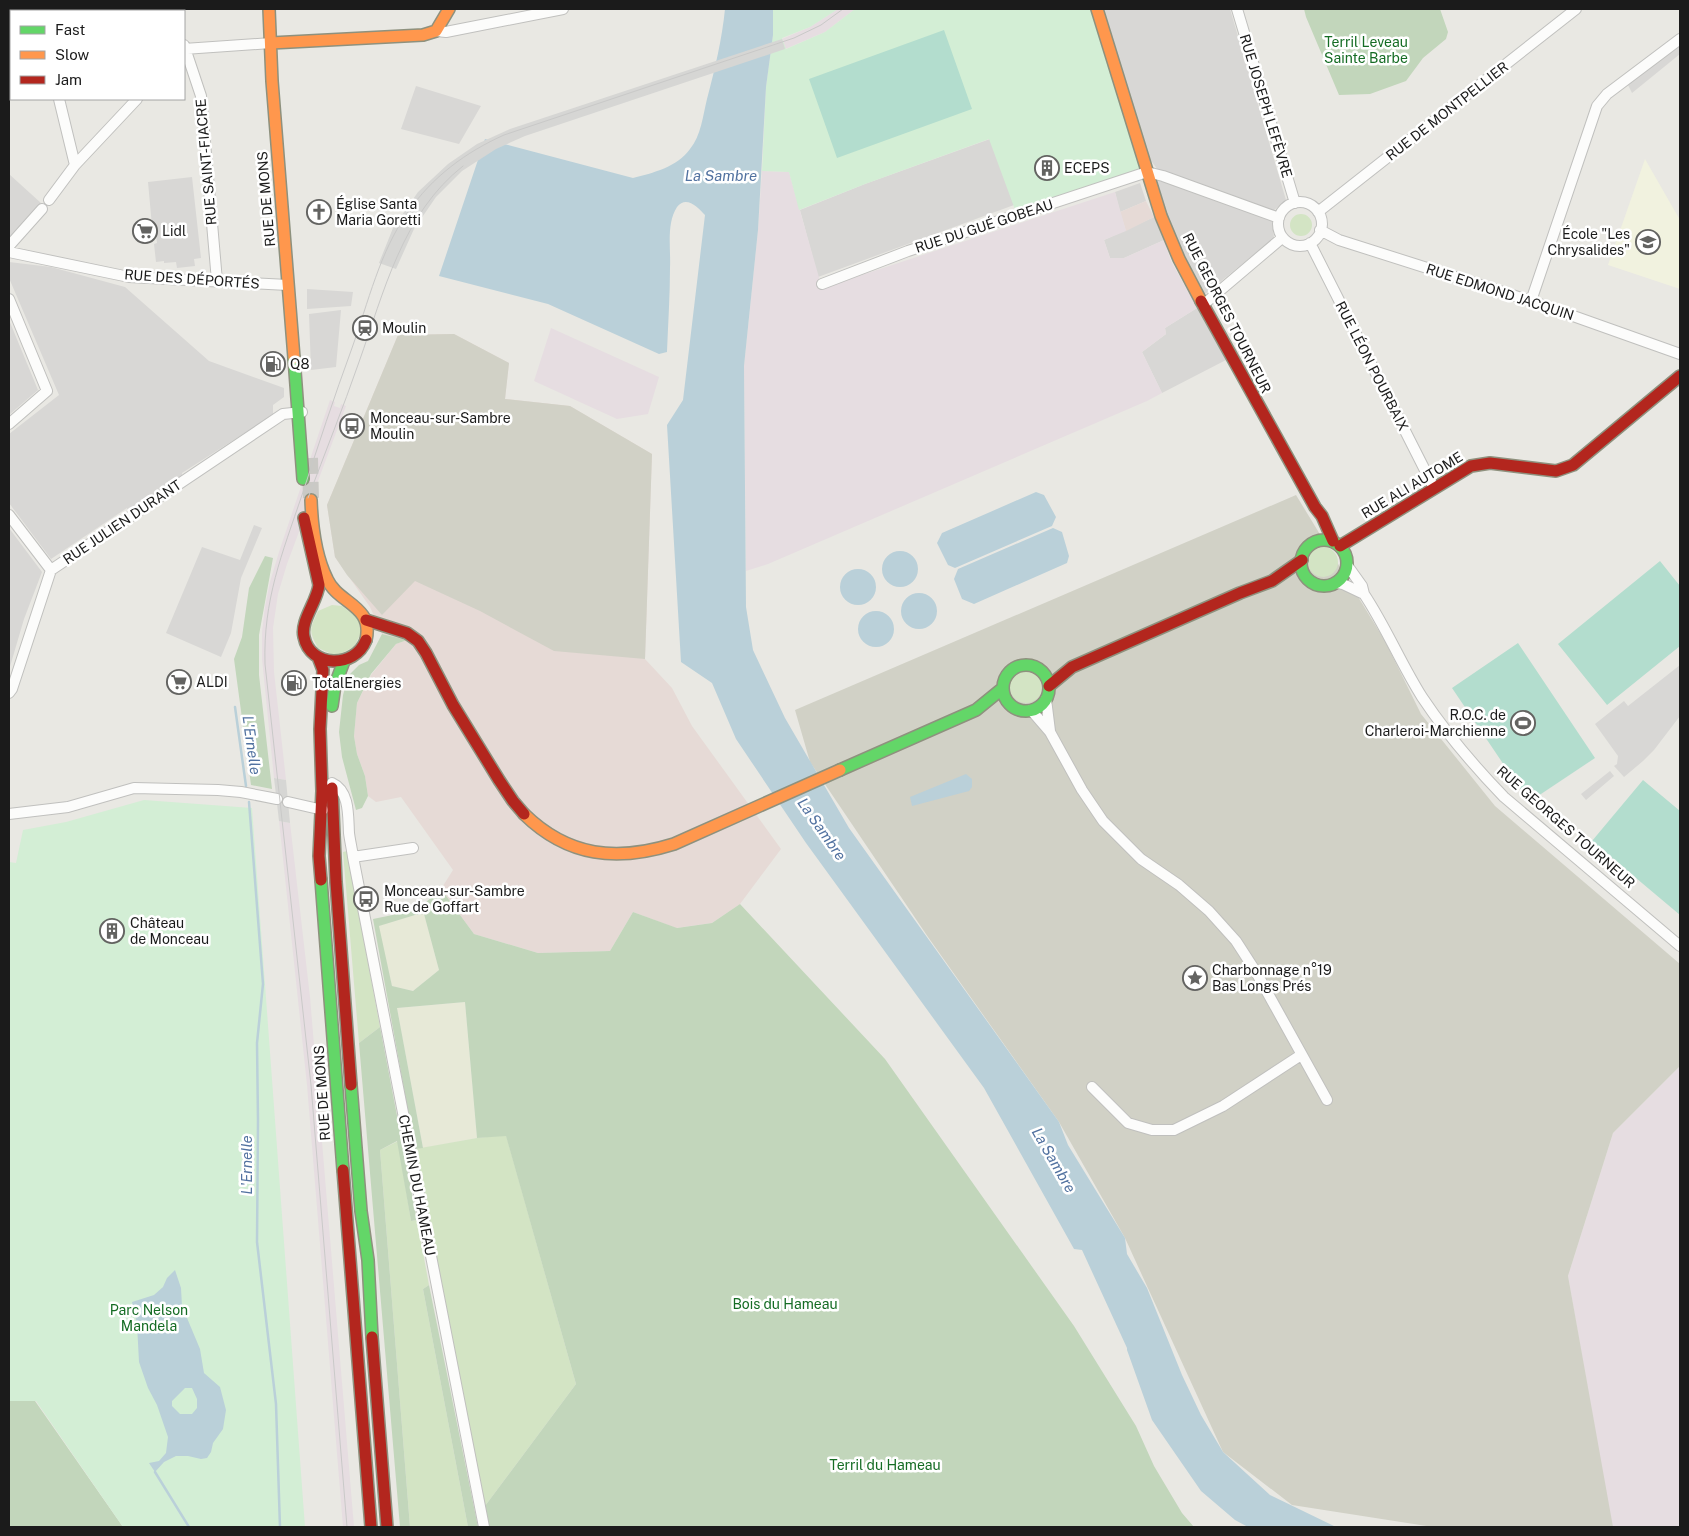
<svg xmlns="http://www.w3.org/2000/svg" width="1689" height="1536" viewBox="0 0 1689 1536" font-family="'Public Sans',sans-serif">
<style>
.residential{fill:#d8d7d5}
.commercial{fill:#e6dad6}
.industrial{fill:#e6dde1}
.education{fill:#f1f2df}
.construction{fill:#d1d1c6}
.farmland{fill:#e7e9d7}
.grass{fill:#d3e4c4}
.forest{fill:#c2d6bb;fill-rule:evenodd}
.park{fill:#d3eed5}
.pitch{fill:#b3ddce}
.water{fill:#bad0d9;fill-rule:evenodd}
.pier{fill:#d6d6d4}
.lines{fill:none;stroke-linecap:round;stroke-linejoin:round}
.stream{stroke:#bad0d9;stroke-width:2.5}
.primary-tunnel{stroke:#cac9c5;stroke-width:16;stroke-dasharray:16 8;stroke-linecap:butt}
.street-casing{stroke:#c0c0be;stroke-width:12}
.fast-casing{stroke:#8e917e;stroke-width:14}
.slow-casing{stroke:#8e917e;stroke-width:14}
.jam-casing{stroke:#8e917e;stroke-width:14}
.street{stroke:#fcfcfb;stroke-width:10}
.fast{stroke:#63d668;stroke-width:11}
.slow{stroke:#ff974d;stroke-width:11}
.jam{stroke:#b3261e;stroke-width:11}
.tram{stroke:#c9c9c8;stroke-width:1}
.labels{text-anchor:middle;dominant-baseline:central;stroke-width:5;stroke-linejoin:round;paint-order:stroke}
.park-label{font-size:14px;fill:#156c24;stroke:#fff}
.street-label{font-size:14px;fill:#1b1b1b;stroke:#fff}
.poi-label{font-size:14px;fill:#1b1b1b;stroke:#fff;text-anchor:start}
.water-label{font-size:15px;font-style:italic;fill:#5272a0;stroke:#fff}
</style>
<rect width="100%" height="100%" fill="#e9e8e3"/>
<path class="residential" d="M1102,9H1230L1286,200L1273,211L1158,170L1149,158Z
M1680,44V54L1632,93L1628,85Z
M416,86L481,106L459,144L401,129Z
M990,139L1014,205L818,277L800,210L865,184Z
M9,174L41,203L9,239Z
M192,177L201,258L194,259L195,266L177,268L176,262L164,263V261L156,262L154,244L157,243L155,226H152L148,182Z
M1158,180L1272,221L1274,238L1209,291L1202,296L1155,188Z
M1140,183L1146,201L1120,212L1115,192Z
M1154,217L1164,240L1124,258H1110L1104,240Z
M9,262L51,267L125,287L209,361L284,388V397L273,405V415L182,473V475L128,511L127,508L124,510L51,559L9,503V434L59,395L9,278Z
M307,289L353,292L351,306L307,309Z
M1197,308L1226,360L1162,393L1142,352L1166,334L1165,328Z
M341,310L336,367L311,370L309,314Z
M9,320L38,390L9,415Z
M254,525L262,528L241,578L231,633L221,657L166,633L202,547L240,560Z
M9,528L42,572L24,619L9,670Z
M1680,665V716L1654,750L1643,761L1624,777L1614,766L1617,764L1618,756L1595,724L1624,701L1628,706Z
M1610,771L1614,776L1586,800L1581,794Z"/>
<path class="commercial" d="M1146,201L1154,217L1126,231L1120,212Z
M454,334L509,363L505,399L570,406L652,454L645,659L672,688L692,726L781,849L740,904L712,923L676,928L633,912L610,951L538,953L474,934L441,889L453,870L401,797L376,802L368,796L365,776L357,754L354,736L357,703L371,675L396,644L406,640L382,634L370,607L335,557L327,505L398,335Z"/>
<path class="industrial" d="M838,9H855L825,32L785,49L782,39L810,27Z
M762,171L789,172L822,288L1115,192L1126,231L1104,240L1110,258H1124L1164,240L1171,261L1197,308L1165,328L1166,334L1142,352L1162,393L1147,401L768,564L746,571L744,366L758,230Z
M551,328L659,377L648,414L617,419L534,381Z
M330,400L335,402L334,406L340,408L341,404L346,406L287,564L278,594L273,628L274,672L286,780L274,778L262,659V632L265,607L270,582L279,552Z
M279,821L290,823L310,997L354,1527H343L307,1085Z
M1680,1066V1527H1612L1568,1276L1613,1133Z"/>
<path class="education" d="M1645,159L1680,220V289L1608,265Z"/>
<path class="construction" d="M454,334L509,363L505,399L570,406L652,454L645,659L554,651L480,611L415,581L382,615L347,575L335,557L327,505L398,335Z
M1296,495L1385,641L1421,714L1495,806L1680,964V1066L1613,1133L1568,1276L1613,1527H1433L1292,1505L1223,1452L1125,1238L1059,1122L928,937L810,762L795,710Z"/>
<path class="farmland" d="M424,914L439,970L413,991L392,986L378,926L415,915Z
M465,1002L477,1138L423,1148L397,1008Z"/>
<path class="grass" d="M1290 225a11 11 0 1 1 22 0a11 11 0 1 1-22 0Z
M1308 562a15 15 0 1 1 30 0a15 15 0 1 1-30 0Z
M332,605L342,606L358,618L361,633L354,647L336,656L318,648C308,630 310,629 318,611Z
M1010 687a16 16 0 1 1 32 0a16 16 0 1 1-32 0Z
M347,851L380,1027L359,1043L343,852Z
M506,1135L576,1384L485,1506L415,1149L477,1138Z
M398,1141L411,1221L417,1220L429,1285L423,1289L468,1527H410L380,1150Z"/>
<path class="forest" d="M1304,9H1440L1448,32L1446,39L1423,58L1406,81L1370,94L1339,95L1306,17Z
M265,556L273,558L259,635V675L272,789L251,785L234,659L242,637L249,588Z
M382,634L407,640L396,644L371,674L357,703L354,736L357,754L365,776L368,796L362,808L356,810L342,757L339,732L343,695L349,675L359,665L368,661Z
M441,889L474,934L538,953L610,951L633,912L677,928L712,923L740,904L885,1059L1074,1326L1136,1426L1154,1466L1182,1513L1194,1527H489L485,1506L576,1384L506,1136L477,1138L465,1002L397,1008L423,1148L415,1149L373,919L417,910ZM424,914L439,970L413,991L392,986L379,926L415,915Z
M380,1027L417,1220L411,1221L397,1141L380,1150L410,1527H400L359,1043Z
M429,1285L478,1527H468L423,1289Z
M9,1401H35L123,1527H9Z"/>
<path class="park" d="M773,9H838L810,27L782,38L786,49L825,32L855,9H1097L1147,172L1017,215L989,139L865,184L799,210L789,172L762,171L766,87L773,35Z
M144,800L252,808L305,1527H123L36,1401H9V862L16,863L23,830L66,822Z"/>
<path class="pitch" d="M944,30L972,109L837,158L809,79Z
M1660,561L1680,586V646L1607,705L1558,644Z
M1518,643L1595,758L1529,802L1452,688Z
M1643,780L1680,811V915L1592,841Z"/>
<path class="water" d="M725,9H773V35L766,87L758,230L744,366L746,607L753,650L785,718L849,828L1059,1122L1068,1145L1125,1238L1127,1254L1147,1288L1182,1375L1201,1415L1223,1452L1270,1495L1334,1526L1343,1527H1248L1235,1520L1201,1491L1152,1420L1127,1350V1348L1082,1250L1074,1249L984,1088L806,843L736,739L712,683L681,662L667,425L683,400L705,215C698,207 686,195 677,207C666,224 671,249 670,268C670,296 668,324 667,352L659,354L548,304L439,276L485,139L633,178C653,173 677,167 690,149C701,136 703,115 707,99C715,69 722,39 725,9Z
M1036,492L1044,495L1056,517L1052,526L955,568L948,565L937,543L942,533Z
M1053,528L1062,532L1069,556L1067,563L974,604L962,599L954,579L958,569Z
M882 569a18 18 0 1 1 36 0a18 18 0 1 1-36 0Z
M840 587a18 18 0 1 1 36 0a18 18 0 1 1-36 0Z
M901 611a18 18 0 1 1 36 0a18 18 0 1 1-36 0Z
M858 629a18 18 0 1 1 36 0a18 18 0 1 1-36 0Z
M966,774L972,779V787L969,791L912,806L910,797Z
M175,1270L181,1288L182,1306L200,1349L204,1373L220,1387L226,1410L223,1429L213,1443L211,1452L207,1458L201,1459L188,1456H176L164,1462L155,1472L149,1463L159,1461L166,1453L168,1437L157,1405L148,1388L139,1362L137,1324L132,1302L154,1295L163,1287L167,1278ZM185,1388H192L197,1399V1408L192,1414H180L172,1406V1401Z"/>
<path class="pier" d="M782,39L785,49L525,136L496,149L462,171L436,197L414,229L396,269L379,263L393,228L418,192L448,164L477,144L510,129Z
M274,778L286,780L290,823L279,821Z"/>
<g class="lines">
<path class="stream" d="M235,707L246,786
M249,802L263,984L257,1043L258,1121L257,1242L276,1404L280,1527
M155,1472L189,1527"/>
<path class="primary-tunnel" d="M310,458L311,500"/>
<defs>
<path id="street" d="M37,9L38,11
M170,9L171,11
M1237,9L1295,203
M82,11L93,9
M436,31L446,32L563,9
M184,45L201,96L217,281
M184,49L271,43
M59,99L75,165
M49,200L75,165L137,99
M1278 224a22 22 0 1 1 44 0a22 22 0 1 1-44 0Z
M1318,212L1576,9
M1320,230L1339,240L1531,301L1680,354
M1310,243L1434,488
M9,246L42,209
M9,252L129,277L288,285
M822,284L908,251L1147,172L1163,176L1279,218
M9,299L47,391L9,424
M1531,301L1597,106L1607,94L1680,39
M1203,305L1282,238
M9,515L51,570
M1347,565L1362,586L1364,594C1386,627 1401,664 1422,697C1446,733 1474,766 1504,797L1680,946
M1336,583L1343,584L1364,594
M9,693L12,689L51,570L283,414L302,412
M1046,699L1050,731
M1031,710L1050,732L1082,790L1103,821L1141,859L1179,885L1209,911L1236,941L1256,972L1327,1100
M332,783C350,791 348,817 349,833C350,841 352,849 353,857L484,1527
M288,802L323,810
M9,814L68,807L134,788L218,790L241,792L277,799
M353,857L413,848
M1092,1087L1128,1123L1152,1130H1174L1223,1106L1301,1055"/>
<path id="fast" d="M294,358L303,479
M1301 563a23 23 0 1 1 46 0a23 23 0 1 1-46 0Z
M1003 688a23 23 0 1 1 46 0a23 23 0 1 1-46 0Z
M332,706L335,685L344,661
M840,770L976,710L1003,688
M321,880L343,1170
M351,1085L361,1211L368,1260L372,1337"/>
<path id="slow" d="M269,9L272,81L294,358
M1097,9L1161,216L1179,259L1201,301
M271,43L423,35L436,31L449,9
M311,500C312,527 315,555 327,579C338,604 374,605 366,640
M524,814C568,857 617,862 674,844L840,770"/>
<path id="jam" d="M1201,301L1315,507L1322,516L1333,541
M304,518L319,585C317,602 300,621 304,637C310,668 355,669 366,640
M1340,546L1471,466L1490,463L1556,471L1573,465L1680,376
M366,620L407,633L418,641L426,653L453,705L499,780L513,801L524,814
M318,657L323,670L320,729L322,791L319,856L321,880
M1049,686L1072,667L1240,593L1272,581L1302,560
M332,788L336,882L351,1085
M343,1170L371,1527
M372,1337L387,1527"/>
</defs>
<use href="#street" class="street-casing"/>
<use href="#fast" class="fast-casing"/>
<use href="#slow" class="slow-casing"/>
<use href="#jam" class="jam-casing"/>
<use href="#street" class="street"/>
<use href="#fast" class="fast"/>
<use href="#slow" class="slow"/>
<use href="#jam" class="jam"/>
<path class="tram" d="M308,498C325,453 343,408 359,362C384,292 402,214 463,166
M347,1527L311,1085L265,664C263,600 282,554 302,495C318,446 334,397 352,348C368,303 380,251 408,212C432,177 466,152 504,135L794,38L821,25L843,9"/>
</g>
<defs>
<symbol id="building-ring" viewBox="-11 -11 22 22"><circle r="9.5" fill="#fff" stroke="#636361" stroke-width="1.5"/><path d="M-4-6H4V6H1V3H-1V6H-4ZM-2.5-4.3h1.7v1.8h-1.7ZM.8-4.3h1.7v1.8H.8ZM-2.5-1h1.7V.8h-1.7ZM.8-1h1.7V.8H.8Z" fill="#636361"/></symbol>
<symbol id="church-ring" viewBox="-11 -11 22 22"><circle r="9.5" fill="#fff" stroke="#636361" stroke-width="1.5"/><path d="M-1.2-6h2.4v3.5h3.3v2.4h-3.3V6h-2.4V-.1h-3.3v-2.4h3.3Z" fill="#636361"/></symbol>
<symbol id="supermarket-ring" viewBox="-11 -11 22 22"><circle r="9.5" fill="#fff" stroke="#636361" stroke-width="1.5"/><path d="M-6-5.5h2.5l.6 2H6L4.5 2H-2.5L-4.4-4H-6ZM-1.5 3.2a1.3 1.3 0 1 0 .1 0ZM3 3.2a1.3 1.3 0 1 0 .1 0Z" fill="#636361"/></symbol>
<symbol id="school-ring" viewBox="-11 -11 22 22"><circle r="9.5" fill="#fff" stroke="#636361" stroke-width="1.5"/><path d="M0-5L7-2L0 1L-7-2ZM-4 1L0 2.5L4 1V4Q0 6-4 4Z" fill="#636361"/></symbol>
<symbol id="station-ring" viewBox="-11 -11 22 22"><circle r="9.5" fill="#fff" stroke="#636361" stroke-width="1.5"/><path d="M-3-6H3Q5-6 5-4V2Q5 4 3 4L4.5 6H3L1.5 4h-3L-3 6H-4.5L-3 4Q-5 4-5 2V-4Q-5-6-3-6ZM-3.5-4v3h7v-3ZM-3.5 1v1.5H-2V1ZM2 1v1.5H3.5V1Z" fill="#636361"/></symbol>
<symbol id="fuel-ring" viewBox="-11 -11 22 22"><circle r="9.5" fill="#fff" stroke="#636361" stroke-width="1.5"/><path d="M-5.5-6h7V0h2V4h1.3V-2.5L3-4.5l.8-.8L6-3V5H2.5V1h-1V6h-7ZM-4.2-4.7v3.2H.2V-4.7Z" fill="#636361"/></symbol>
<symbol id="bus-ring" viewBox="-11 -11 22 22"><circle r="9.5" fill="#fff" stroke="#636361" stroke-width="1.5"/><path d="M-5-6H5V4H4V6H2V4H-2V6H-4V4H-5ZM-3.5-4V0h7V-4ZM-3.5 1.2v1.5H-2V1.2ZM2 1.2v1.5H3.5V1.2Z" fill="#636361"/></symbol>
<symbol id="stadium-ring" viewBox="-11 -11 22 22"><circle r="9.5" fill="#fff" stroke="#636361" stroke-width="1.5"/><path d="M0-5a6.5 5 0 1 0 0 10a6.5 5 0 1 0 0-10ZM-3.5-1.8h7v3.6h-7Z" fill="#636361"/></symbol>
<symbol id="sight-ring" viewBox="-11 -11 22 22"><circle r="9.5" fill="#fff" stroke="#636361" stroke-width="1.5"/><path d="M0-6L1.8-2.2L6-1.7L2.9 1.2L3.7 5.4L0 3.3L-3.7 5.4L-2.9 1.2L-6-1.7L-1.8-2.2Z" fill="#636361"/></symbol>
</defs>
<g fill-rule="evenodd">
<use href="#building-ring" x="1033" y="154" width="28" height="28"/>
<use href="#church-ring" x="305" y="198" width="28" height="28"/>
<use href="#supermarket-ring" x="131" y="217" width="28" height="28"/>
<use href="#school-ring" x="1634" y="228" width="28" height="28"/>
<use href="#station-ring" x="351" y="314" width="28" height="28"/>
<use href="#fuel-ring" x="259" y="350" width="28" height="28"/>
<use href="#bus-ring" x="338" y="412" width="28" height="28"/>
<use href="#supermarket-ring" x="165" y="668" width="28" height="28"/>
<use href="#fuel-ring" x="280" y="669" width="28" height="28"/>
<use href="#stadium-ring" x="1509" y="709" width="28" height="28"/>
<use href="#bus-ring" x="352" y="885" width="28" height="28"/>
<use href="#building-ring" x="98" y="917" width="28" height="28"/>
<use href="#sight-ring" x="1181" y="964" width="28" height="28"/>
</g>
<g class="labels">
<g class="park-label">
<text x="1366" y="42">Terril Leveau<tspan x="1366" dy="16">Sainte Barbe</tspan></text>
<text x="785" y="1304">Bois du Hameau</text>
<text x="149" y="1310">Parc Nelson<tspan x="149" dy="16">Mandela</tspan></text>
<text x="885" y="1465">Terril du Hameau</text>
</g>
<g class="street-label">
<text transform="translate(1266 106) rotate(73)">RUE JOSEPH LEFÈVRE</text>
<text transform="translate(1447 111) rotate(-38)">RUE DE MONTPELLIER</text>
<text transform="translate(206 162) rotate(-95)">RUE SAINT-FIACRE</text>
<text transform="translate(266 199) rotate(-95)">RUE DE MONS</text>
<text transform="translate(984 226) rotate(-18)">RUE DU GUÉ GOBEAU</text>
<text transform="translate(192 279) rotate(4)">RUE DES DÉPORTÉS</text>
<text transform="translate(1500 292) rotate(18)">RUE EDMOND JACQUIN</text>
<text transform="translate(1227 313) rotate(63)">RUE GEORGES TOURNEUR</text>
<text transform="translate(1372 366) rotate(63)">RUE LÉON POURBAIX</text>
<text transform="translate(1412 485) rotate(-31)">RUE ALI AUTOME</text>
<text transform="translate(122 522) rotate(-34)">RUE JULIEN DURANT</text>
<text transform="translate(1566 827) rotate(41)">RUE GEORGES TOURNEUR</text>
<text transform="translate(322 1093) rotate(-94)">RUE DE MONS</text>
<text transform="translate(417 1185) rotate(79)">CHEMIN DU HAMEAU</text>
</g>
<g class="poi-label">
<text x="1064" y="168">ECEPS</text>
<text x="336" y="204">Église Santa<tspan x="336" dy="16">Maria Goretti</tspan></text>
<text x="162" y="231">Lidl</text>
<text x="1630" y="234" text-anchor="end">École "Les<tspan x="1630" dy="16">Chrysalides"</tspan></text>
<text x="382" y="328">Moulin</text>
<text x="290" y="364">Q8</text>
<text x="370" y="418">Monceau-sur-Sambre<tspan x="370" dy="16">Moulin</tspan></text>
<text x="196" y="682">ALDI</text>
<text x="312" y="683">TotalEnergies</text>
<text x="1506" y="715" text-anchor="end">R.O.C. de<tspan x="1506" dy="16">Charleroi-Marchienne</tspan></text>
<text x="384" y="891">Monceau-sur-Sambre<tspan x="384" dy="16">Rue de Goffart</tspan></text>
<text x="130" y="923">Château<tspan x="130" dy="16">de Monceau</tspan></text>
<text x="1212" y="970">Charbonnage n°19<tspan x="1212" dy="16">Bas Longs Prés</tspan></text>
</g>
<g class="water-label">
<text x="721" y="175">La Sambre</text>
<text transform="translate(252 745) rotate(82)">L'Ernelle</text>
<text transform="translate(822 829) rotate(55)">La Sambre</text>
<text transform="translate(1054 1160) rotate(60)">La Sambre</text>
<text transform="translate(246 1165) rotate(-90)">L'Ernelle</text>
</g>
</g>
<rect width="1689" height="1536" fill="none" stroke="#1b1b1b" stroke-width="20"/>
<rect x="10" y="10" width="175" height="90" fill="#ffffff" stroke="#a4a4a4"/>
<rect x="20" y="26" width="25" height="8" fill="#63d668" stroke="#a4a4a4"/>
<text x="55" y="35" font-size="15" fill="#1b1b1b">Fast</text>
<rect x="20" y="51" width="25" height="8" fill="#ff974d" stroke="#a4a4a4"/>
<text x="55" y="60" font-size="15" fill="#1b1b1b">Slow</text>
<rect x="20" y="76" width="25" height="8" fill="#b3261e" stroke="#a4a4a4"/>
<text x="55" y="85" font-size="15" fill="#1b1b1b">Jam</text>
</svg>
